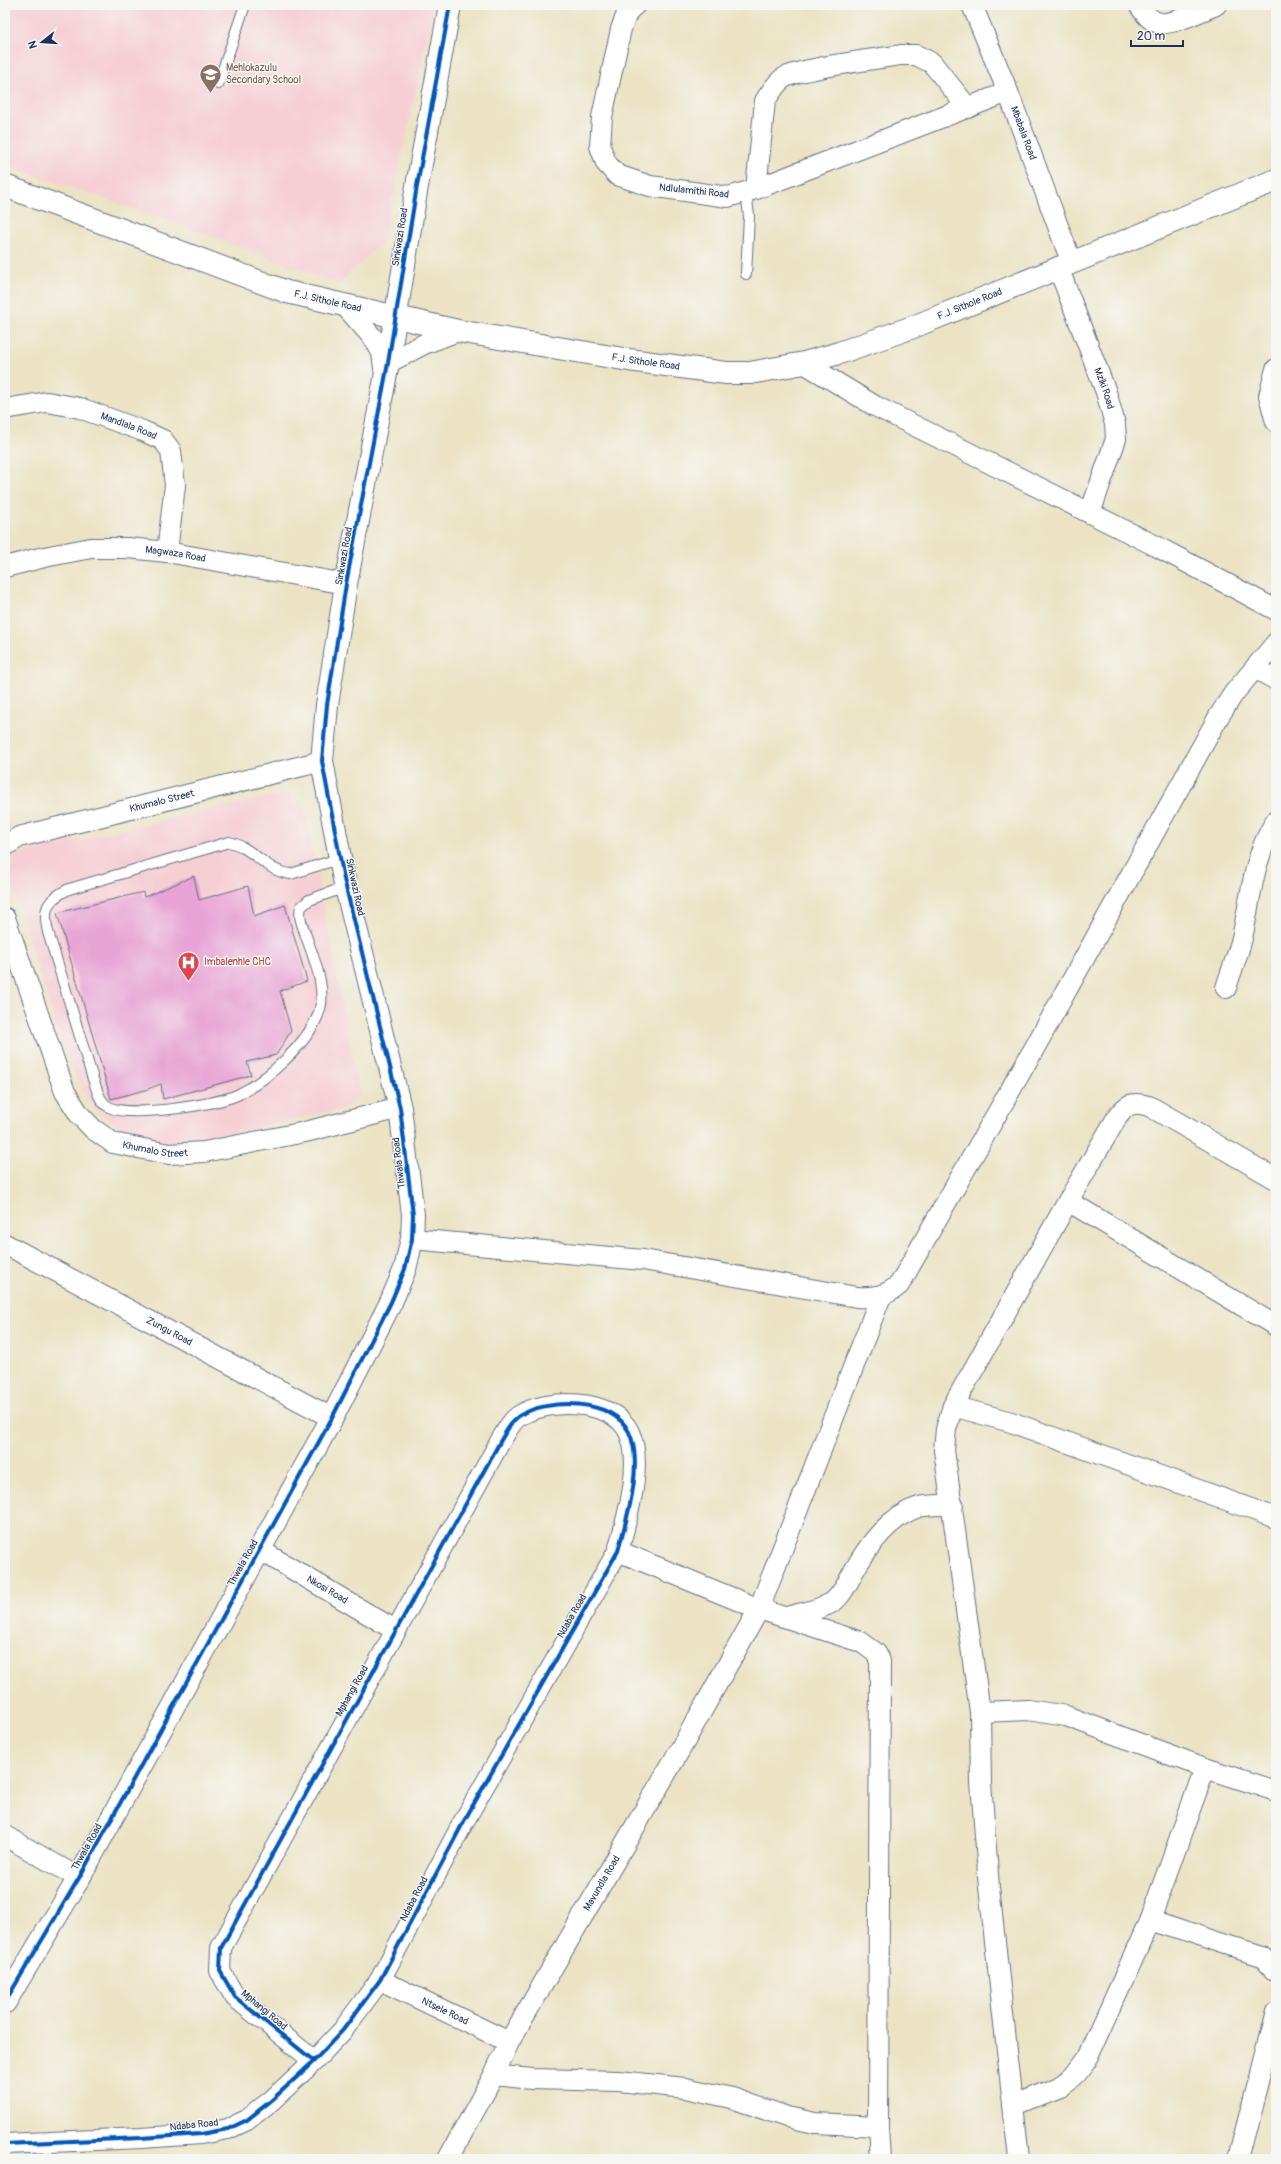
<svg xmlns="http://www.w3.org/2000/svg" width="1281" height="2164" viewBox="0 0 1281 2164" font-family="Pangolin,sans-serif">
<style>
.built{fill:#f6cfd5}
.building{fill:#e8a4d5}
.lines{fill:none;stroke-linecap:round;stroke-linejoin:round}
.lane-casing{stroke:#646e82;stroke-width:12}
.street-casing{stroke:#646e82;stroke-width:22}
.secondary-casing{stroke:#646e82;stroke-width:24}
.lane{stroke:#fff;stroke-width:10}
.street{stroke:#fff;stroke-width:20}
.secondary{stroke:#fff;stroke-width:22}
.cycleway-casing{stroke:#f6f6f2;stroke-width:6}
.cycleway{stroke:#0057b8;stroke-width:4}
.labels{text-anchor:middle;dominant-baseline:central;stroke-width:3;stroke-linejoin:round;paint-order:stroke}
.education-label{font-size:10px;fill:#785e54;stroke:#f6f6f2;text-anchor:start}
.street-label{font-size:10px;fill:#1b2f5e;stroke:#f6f6f2}
.health-label{font-size:10px;fill:#be3a42;stroke:#f6f6f2;text-anchor:start}
</style>
<rect width="100%" height="100%" fill="#f6f6f2"/>
<filter id="ink" filterUnits="userSpaceOnUse"><feTurbulence type="fractalNoise" baseFrequency=".025" numOctaves="2"/><feDisplacementMap in="SourceGraphic" scale="8" xChannelSelector="R" yChannelSelector="G"/><feConvolveMatrix kernelMatrix="1 2 1 2 8 2 1 2 1" color-interpolation-filters="sRGB"/></filter>
<filter id="wash" filterUnits="userSpaceOnUse"><feTurbulence type="fractalNoise" baseFrequency=".012" numOctaves="4" result="noise"/><feDisplacementMap in="SourceGraphic" scale="16" xChannelSelector="R" yChannelSelector="G"/><feGaussianBlur stdDeviation="0.9" result="paint"/><feColorMatrix in="noise" values="0 0 0 0 0 0 0 0 0 0 0 0 0 0 0 0 0 1.4 0 .05"/><feComposite in="paint" operator="in"/></filter>
<g filter="url(#wash)">
<rect width="100%" height="100%" fill="#ebe3c4"/>
<path class="built" d="M5,5H433L431,23L383,241L339,284L161,218L5,165Z
M285,793L304,807L360,1094L347,1108L164,1147L145,1142L127,1133L96,1111L84,1092L60,1040L8,871L16,854Z"/>
<g id="blocks">
<path class="building" d="M194,876L199,900L248,886L254,916L285,905L307,981L280,991L291,1031L276,1055L247,1062L251,1075L163,1099L161,1084L145,1090L111,1099L57,913L143,892L144,897Z"/>
</g>
</g>
<g filter="url(#ink)">
<use href="#blocks" fill-opacity="0" stroke="#646e82" stroke-width="1"/>
<g class="lines">
<defs>
<path id="lane" d="M218,84L245,5
M746,274L749,216L746,192
M341,858L291,874C266,872 253,847 229,842L69,889C48,899 42,908 48,932L93,1079C97,1089 99,1102 109,1107C130,1118 216,1105 237,1095C265,1082 307,1044 318,1015C328,991 314,959 306,936C303,926 298,917 301,907L309,900L346,887"/>
<g id="street">
<path d="M635,5L628,11L621,29L602,117L600,146L606,163L617,175L650,186L728,197L756,189L1008,92"/>
<path id="s1" d="M972,5L1008,92L1071,261"/>
<path d="M1139,5C1144,12 1150,22 1160,23C1173,25 1203,10 1216,5"/>
<path d="M756,189L765,101C770,93 775,85 782,79C798,68 877,59 901,55H916L932,63L968,108"/>
<path id="s2" d="M1058,267L1106,392L1115,424L1116,439L1090,513"/>
<path d="M345,306L375,340L382,353L385,375"/>
<path d="M388,363L424,344L458,331"/>
<path d="M804,363L875,406L1156,546L1276,610"/>
<path d="M1276,369L1269,396L1276,422"/>
<path id="s3" d="M5,409L47,402L80,408L143,431L163,440L171,451L175,485L167,552"/>
<path id="s4" d="M5,567L44,557L91,548H128L167,552L346,584"/>
<path d="M1255,668L1276,680"/>
<path id="s5" d="M5,846L19,837L322,761"/>
<path id="s6" d="M5,918L65,1092L79,1114L93,1129L113,1143L169,1154L204,1152L305,1132L400,1108"/>
<path d="M1226,988C1231,971 1238,955 1242,938C1251,898 1253,856 1276,821"/>
<path d="M1068,1201L1116,1119C1126,1104 1132,1101 1149,1106L1276,1179"/>
<path d="M412,1239L643,1260L857,1297C874,1298 886,1296 899,1285L1035,1047L1219,716L1234,693L1276,643"/>
<path id="s7" d="M5,1244L332,1418"/>
<path d="M953,1406L1011,1422L1276,1518"/>
<path id="s8" d="M260,1550L395,1630"/>
<path d="M618,1551L759,1609L861,1642L876,1653L880,1661L878,2126L880,2159"/>
<path d="M787,1617C801,1613 820,1610 833,1602C843,1594 849,1580 855,1569C870,1543 890,1516 919,1507C929,1504 942,1505 953,1505"/>
<path d="M980,1712L1028,1710L1066,1716L1205,1768L1276,1791"/>
<path d="M5,1836L79,1878"/>
<path d="M1150,1920L1261,1956L1276,1971"/>
<path id="s9" d="M380,1980L509,2042"/>
<path d="M494,2075L532,2079L619,2081L685,2088L732,2098L787,2117L815,2123L878,2126"/>
<path d="M1014,2105L1059,2087L1073,2077L1088,2057L1150,1920L1205,1768"/>
<path d="M5,2144L141,2138L201,2134L228,2129L247,2120L272,2100L314,2061L343,2030L380,1980L464,1821L618,1551C627,1518 644,1464 629,1432C613,1398 547,1398 519,1416C512,1420 506,1432 501,1440L221,1948L220,1971L235,1997L314,2061"/>
<path id="s10" d="M448,2159L494,2075L509,2042L681,1748L759,1609L881,1296"/>
<path d="M1019,2159L989,1887L981,1783L980,1712L944,1450L946,1429L953,1406L1068,1201L1276,1326"/>
<path d="M1238,2159L1276,2012"/>
</g>
<g id="secondary">
<path id="s11" d="M5,186L287,292L458,331L629,360L726,373H750L804,363L839,353L913,327L1276,180"/>
<path d="M5,2002L79,1878L332,1418L391,1302L405,1269L412,1239L413,1215L400,1108L344,879L322,761L327,705L346,584L388,363L417,186L450,5"/>
</g>
</defs>
<use href="#lane" class="lane-casing"/>
<use href="#street" class="street-casing"/>
<use href="#secondary" class="secondary-casing"/>
<use href="#lane" class="lane"/>
<use href="#street" class="street"/>
<use href="#secondary" class="secondary"/>
<defs>
<path id="cycleway" d="M5,2002L79,1878L332,1418L391,1302L405,1269L412,1239L413,1215L400,1108L344,879L322,761L327,705L346,584L388,363L417,186L450,5
M5,2144L141,2138L201,2134L228,2129L247,2120L272,2100L314,2061L343,2030L380,1980L464,1821L618,1551C627,1518 644,1464 629,1432C613,1398 547,1398 519,1416C512,1420 506,1432 501,1440L221,1948L220,1971L235,1997L314,2061"/>
</defs>
<use href="#cycleway" class="cycleway-casing"/>
<use href="#cycleway" class="cycleway"/>
</g>
</g>
<defs>
<symbol id="school-pin" viewBox="-11 -11 22 30"><path d="M0 17L-7.5 6A9.5 9.5 0 1 1 7.5 6Z" fill="#8d6e63" stroke="#f6f6f2"/><path d="M0-5L7-2L0 1L-7-2ZM-4 1L0 2.5L4 1V4Q0 6-4 4Z" fill="#fff"/></symbol>
<symbol id="hospital-pin" viewBox="-11 -11 22 30"><path d="M0 17L-7.5 6A9.5 9.5 0 1 1 7.5 6Z" fill="#e0444e" stroke="#f6f6f2"/><path d="M-5-5h3v3.5h4V-5h3V5h-3V1.5h-4V5h-3Z" fill="#fff"/></symbol>
</defs>
<g fill-rule="evenodd">
<use href="#school-pin" x="198" y="62" width="25" height="34"/>
<use href="#hospital-pin" x="176" y="950" width="25" height="34"/>
</g>
<g class="labels">
<g class="education-label">
<text x="226" y="68">Mehlokazulu<tspan x="226" dy="12">Secondary School</tspan></text>
</g>
<g class="street-label">
<text stroke="none"><textPath href="#s1" startOffset="138">Mbabala Road</textPath></text>
<text transform="translate(694 191) rotate(6)">Ndlulamithi Road</text>
<text transform="translate(400 237) rotate(-81)">Sinkwazi Road</text>
<text stroke="none"><textPath href="#s11" startOffset="343">F.J. Sithole Road</textPath></text>
<text stroke="none"><textPath href="#s11" startOffset="1003">F.J. Sithole Road</textPath></text>
<text stroke="none"><textPath href="#s11" startOffset="667">F.J. Sithole Road</textPath></text>
<text stroke="none"><textPath href="#s2" startOffset="130">Mziki Road</textPath></text>
<text stroke="none"><textPath href="#s3" startOffset="128">Mandlala Road</textPath></text>
<text stroke="none"><textPath href="#s4" startOffset="173">Magwaza Road</textPath></text>
<text transform="translate(344 556) rotate(-80)">Sinkwazi Road</text>
<text stroke="none"><textPath href="#s5" startOffset="164">Khumalo Street</textPath></text>
<text transform="translate(355 887) rotate(78)">Sinkwazi Road</text>
<text stroke="none"><textPath href="#s6" startOffset="298">Khumalo Street</textPath></text>
<text transform="translate(399 1163) rotate(-97)">Thwala Road</text>
<text stroke="none"><textPath href="#s7" startOffset="186">Zungu Road</textPath></text>
<text transform="translate(243 1563) rotate(-61)">Thwala Road</text>
<text stroke="none"><textPath href="#s8" startOffset="78">Nkosi Road</textPath></text>
<text transform="translate(572 1616) rotate(-60)">Ndaba Road</text>
<text transform="translate(352 1691) rotate(-61)">Mphangi Road</text>
<text transform="translate(87 1847) rotate(-61)">Thwala Road</text>
<text stroke="none"><textPath href="#s10" startOffset="316">Mavundla Road</textPath></text>
<text transform="translate(414 1899) rotate(-62)">Ndaba Road</text>
<text transform="translate(264 2010) rotate(40)">Mphangi Road</text>
<text stroke="none"><textPath href="#s9" startOffset="72">Ntsele Road</textPath></text>
<text transform="translate(194 2125) rotate(-6)">Ndaba Road</text>
</g>
<g class="health-label">
<text x="204" y="962">Imbalenhle CHC</text>
</g>
</g>
<rect width="1281" height="2164" fill="none" stroke="#f6f6f2" stroke-width="20"/>
<g transform="translate(42 42) rotate(253)" stroke="#f6f6f2" stroke-width="3" paint-order="stroke">
<path d="M0-3L7 15L0 10L-7 15Z" fill="#1b2f5e"/>
<text y="-6" font-size="11" font-weight="bold" text-anchor="middle" fill="#1b2f5e">N</text>
</g>
<path d="M1131 40v6h52v-6" fill="none" stroke="#1b2f5e" stroke-width="2"/>
<text x="1137" y="40" font-size="12" fill="#1b2f5e" stroke="#f6f6f2" stroke-width="3" paint-order="stroke">20 m</text>
</svg>
